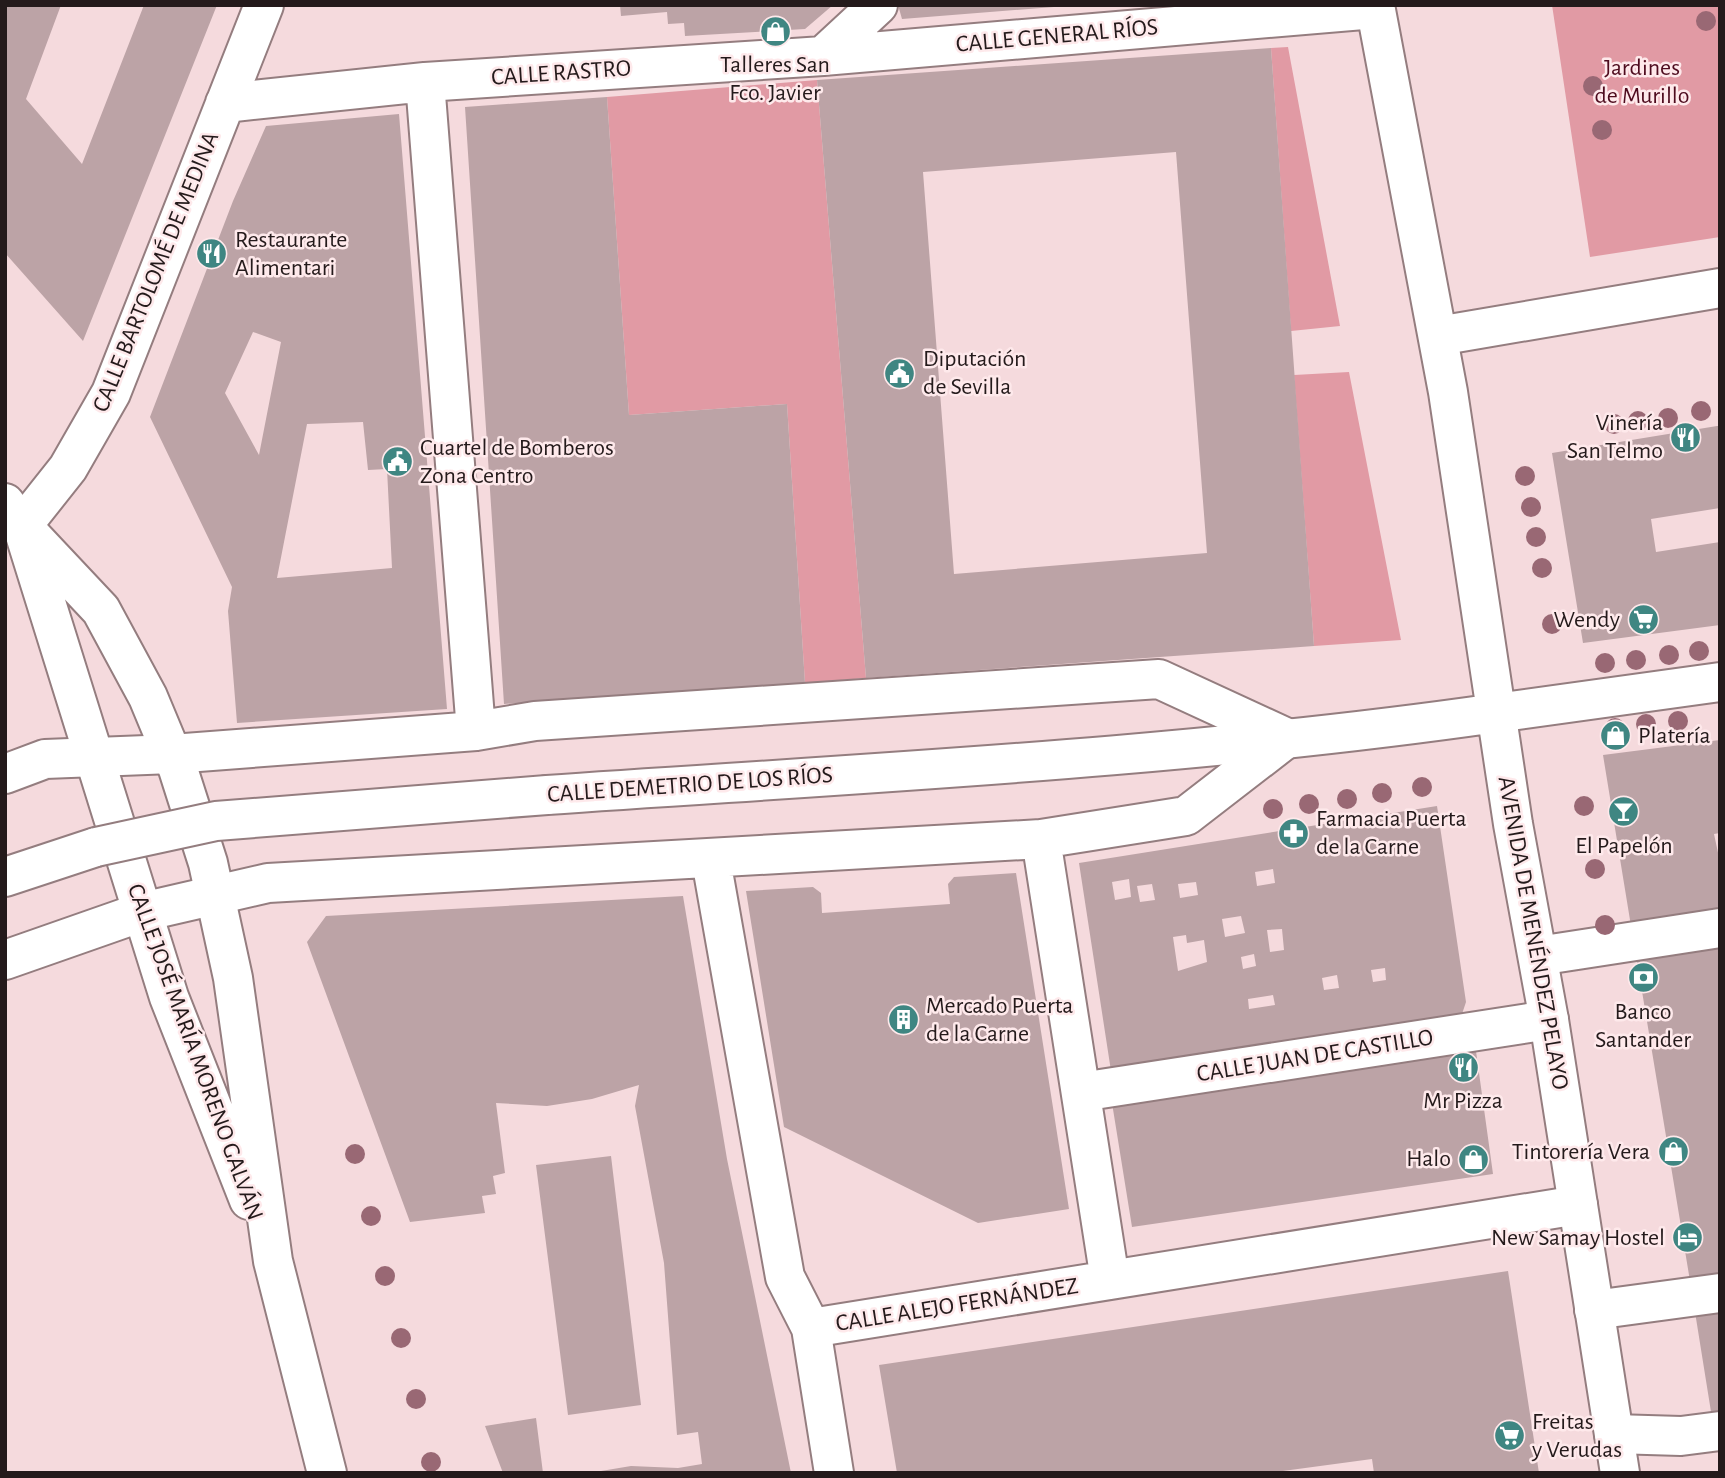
<svg xmlns="http://www.w3.org/2000/svg" width="1725" height="1478" viewBox="0 0 1725 1478" font-family="'Alegreya Sans',sans-serif">
<style>
.green{fill:#e19aa4}
.building{fill:#bca3a6;fill-rule:evenodd}
.lines{fill:none;stroke-linecap:round;stroke-linejoin:round}
.minor-casing{stroke:#947d7f;stroke-width:42}
.secondary-casing{stroke:#947d7f;stroke-width:42}
.primary-casing{stroke:#947d7f;stroke-width:42}
.minor{stroke:#fff;stroke-width:38}
.secondary{stroke:#fff;stroke-width:38}
.primary{stroke:#fff;stroke-width:38}
.primary-bridge-casing{stroke:#947d7f;stroke-width:42;stroke-linecap:butt}
.primary-bridge{stroke:#fff;stroke-width:38}
.tree{fill:#996874}
.labels{text-anchor:middle;dominant-baseline:central;stroke-width:5;stroke-linejoin:round;paint-order:stroke}
.street-label{font-size:24px;fill:#241a1b;stroke:#fee9eb}
.poi-label{font-size:24px;fill:#241a1b;stroke:#fee9eb;text-anchor:start}
.park-label{font-size:24px;fill:#4e0b1e;stroke:#fee9eb}
</style>
<rect width="100%" height="100%" fill="#f5dadd"/>
<path class="green" d="M1552,5H1720V237L1590,257Z
M1288,47L1340,326L1291,331L1271,48Z
M817,80L866,678L805,683L787,404L629,415L607,97Z
M1349,372L1401,640L1314,646L1294,375Z"/>
<path class="building" d="M5,5H61L26,99L82,164L144,5H217L83,341L5,253Z
M620,5H833L805,29L685,36L684,23L668,24L667,12L621,16Z
M898,5H1054V7L902,19Z
M1271,48L1314,646L866,678L817,80ZM1176,152L1207,553L954,574L923,172Z
M607,97L629,415L787,404L805,683L504,704L465,107Z
M399,114L447,709L237,723L228,611L232,587L150,417L233,201L266,126ZM253,332L281,342L259,455L225,393ZM363,422L368,470L387,469L392,568L277,578L307,424Z
M1717,426H1720V508L1651,519L1656,552L1720,542V625L1583,643L1552,453Z
M1720,740V833L1714,834L1720,862V912L1631,926L1603,755Z
M1437,806L1466,1002L1462,1014L1111,1071L1079,863ZM1273,869L1275,883L1257,886L1255,872ZM1129,879L1131,897L1115,900L1112,882ZM1196,882L1198,895L1180,898L1178,884ZM1152,884L1155,900L1140,902L1137,886ZM1241,916L1245,933L1225,937L1222,919ZM1282,929L1284,950L1270,952L1267,930ZM1186,935L1187,943L1204,940L1207,962L1178,971L1173,937ZM1254,954L1256,966L1243,969L1241,957ZM1385,968L1386,980L1373,982L1371,970ZM1337,975L1339,988L1324,990L1322,978ZM1273,995L1275,1005L1249,1009L1248,999Z
M1016,873L1069,1209L978,1223L784,1127L746,891L813,887L821,893L822,913L950,904L948,884L954,877Z
M683,896L727,1159L791,1473H589L631,1466L678,1468L702,1464L698,1432L677,1435L664,1263L635,1106L639,1085L592,1099L547,1106L496,1103L505,1173L493,1176L496,1194L482,1196L485,1213L410,1222L307,942L326,916Z
M1720,942V1281H1690L1636,955Z
M1475,1044L1493,1174L1132,1227L1112,1103Z
M611,1156L641,1405L568,1415L536,1165Z
M1508,1271L1539,1473H1374L1372,1459L1269,1473H897L879,1365Z
M1720,1309V1416L1712,1418L1695,1312Z
M536,1418L543,1473H503L485,1426Z"/>
<g class="lines">
<defs>
<path id="minor" d="M823,56L1375,9
M425,82L476,731
M225,103L425,82L823,56L878,5
M1438,336L1720,288
M22,526L68,468L111,393L264,5
M1496,713L1720,682
M5,774L45,759L172,754L476,731L535,721L1159,679L1287,738L1186,816L1041,839L268,883L142,912L5,960
M1041,839L1110,1280
M711,860L785,1277L811,1328L834,1473
M1538,956L1720,928
M1081,1092L1549,1020
M1594,1310L1720,1293
M811,1328L1578,1205
M1614,1434L1681,1436L1720,1431"/>
<path id="secondary" d="M5,503L22,526L101,610L148,697L178,769L208,863L233,978L273,1261L327,1473
M25,535L169,997L249,1200"/>
<path id="primary" d="M1375,5L1448,392L1513,824L1549,1020L1620,1473
M547,795C864,773 1182,758 1496,713
M5,877L96,847"/>
</defs>
<use href="#minor" class="minor-casing"/>
<use href="#secondary" class="secondary-casing"/>
<use href="#primary" class="primary-casing"/>
<use href="#minor" class="minor"/>
<use href="#secondary" class="secondary"/>
<use href="#primary" class="primary"/>
<defs>
<path id="primary-bridge" d="M96,847L216,821L547,795"/>
</defs>
<use href="#primary-bridge" class="primary-bridge-casing"/>
<use href="#primary-bridge" class="primary-bridge"/>
</g>
<g class="tree">
<circle cx="1706" cy="21" r="10"/>
<circle cx="1593" cy="86" r="10"/>
<circle cx="1602" cy="130" r="10"/>
<circle cx="1701" cy="411" r="10"/>
<circle cx="1668" cy="418" r="10"/>
<circle cx="1638" cy="421" r="10"/>
<circle cx="1614" cy="424" r="10"/>
<circle cx="1525" cy="476" r="10"/>
<circle cx="1531" cy="507" r="10"/>
<circle cx="1536" cy="537" r="10"/>
<circle cx="1542" cy="568" r="10"/>
<circle cx="1552" cy="624" r="10"/>
<circle cx="1699" cy="651" r="10"/>
<circle cx="1669" cy="655" r="10"/>
<circle cx="1636" cy="660" r="10"/>
<circle cx="1605" cy="663" r="10"/>
<circle cx="1678" cy="721" r="10"/>
<circle cx="1646" cy="724" r="10"/>
<circle cx="1615" cy="728" r="10"/>
<circle cx="1422" cy="787" r="10"/>
<circle cx="1382" cy="793" r="10"/>
<circle cx="1347" cy="799" r="10"/>
<circle cx="1309" cy="804" r="10"/>
<circle cx="1584" cy="806" r="10"/>
<circle cx="1273" cy="809" r="10"/>
<circle cx="1595" cy="869" r="10"/>
<circle cx="1605" cy="925" r="10"/>
<circle cx="355" cy="1154" r="10"/>
<circle cx="371" cy="1216" r="10"/>
<circle cx="385" cy="1276" r="10"/>
<circle cx="401" cy="1338" r="10"/>
<circle cx="416" cy="1399" r="10"/>
<circle cx="431" cy="1462" r="10"/>
</g>
<defs>
<symbol id="shop-disc" viewBox="-11 -11 22 22"><circle r="9.5" fill="#3f8682" stroke="#fee9eb"/><path d="M-5-2.5h2.3a2.7 3.5 0 0 1 5.4 0H5L5.5 6h-11ZM-1.5-2.5h3a1.5 2.3 0 0 0-3 0Z" fill="#fff"/></symbol>
<symbol id="restaurant-disc" viewBox="-11 -11 22 22"><circle r="9.5" fill="#3f8682" stroke="#fee9eb"/><path d="M-5-6h1v4h1v-4h1v4h1v-4h1v5L-1.5 .5V6h-2V.5L-5-1ZM5-6V6H3V1.5H1.5Q1.5-4 5-6Z" fill="#fff"/></symbol>
<symbol id="civic-disc" viewBox="-11 -11 22 22"><circle r="9.5" fill="#3f8682" stroke="#fee9eb"/><path d="M-.6-6.5H3V-4.5H.6V-3L4-1V1h2V6H-6V1h2V-1L-.6-3ZM-1.2 2.5V6h2.4V2.5Z" fill="#fff"/></symbol>
<symbol id="supermarket-disc" viewBox="-11 -11 22 22"><circle r="9.5" fill="#3f8682" stroke="#fee9eb"/><path d="M-6-5.5h2.5l.6 2H6L4.5 2H-2.5L-4.4-4H-6ZM-1.5 3.2a1.3 1.3 0 1 0 .1 0ZM3 3.2a1.3 1.3 0 1 0 .1 0Z" fill="#fff"/></symbol>
<symbol id="bar-disc" viewBox="-11 -11 22 22"><circle r="9.5" fill="#3f8682" stroke="#fee9eb"/><path d="M-6-5H6L.8 .8V4.5H3.5V6h-7V4.5H-.8V.8Z" fill="#fff"/></symbol>
<symbol id="pharmacy-disc" viewBox="-11 -11 22 22"><circle r="9.5" fill="#3f8682" stroke="#fee9eb"/><path d="M-2-6h4v4h4v4h-4v4h-4v-4h-4v-4h4Z" fill="#fff"/></symbol>
<symbol id="bank-disc" viewBox="-11 -11 22 22"><circle r="9.5" fill="#3f8682" stroke="#fee9eb"/><path d="M-6-4H6V4H-6ZM0-2.3a2.3 2.3 0 1 0 0 4.6a2.3 2.3 0 1 0 0-4.6Z" fill="#fff"/></symbol>
<symbol id="building-disc" viewBox="-11 -11 22 22"><circle r="9.5" fill="#3f8682" stroke="#fee9eb"/><path d="M-4-6H4V6H1V3H-1V6H-4ZM-2.5-4.3h1.7v1.8h-1.7ZM.8-4.3h1.7v1.8H.8ZM-2.5-1h1.7V.8h-1.7ZM.8-1h1.7V.8H.8Z" fill="#fff"/></symbol>
<symbol id="hotel-disc" viewBox="-11 -11 22 22"><circle r="9.5" fill="#3f8682" stroke="#fee9eb"/><path d="M-6-4.5h1.5V1H6V5H4.5V3h-9V5H-6ZM-4 0a1.8 1.8 0 1 1 3.6 0ZM.5 0V-2.5h3Q6-2.5 6 0Z" fill="#fff"/></symbol>
</defs>
<g fill-rule="evenodd">
<use href="#shop-disc" x="758" y="14" width="35" height="35"/>
<use href="#restaurant-disc" x="194" y="236" width="35" height="35"/>
<use href="#civic-disc" x="882" y="356" width="35" height="35"/>
<use href="#restaurant-disc" x="1668" y="420" width="35" height="35"/>
<use href="#civic-disc" x="380" y="444" width="35" height="35"/>
<use href="#supermarket-disc" x="1626" y="602" width="35" height="35"/>
<use href="#shop-disc" x="1598" y="718" width="35" height="35"/>
<use href="#bar-disc" x="1606" y="794" width="35" height="35"/>
<use href="#pharmacy-disc" x="1276" y="816" width="35" height="35"/>
<use href="#bank-disc" x="1626" y="960" width="35" height="35"/>
<use href="#building-disc" x="886" y="1002" width="35" height="35"/>
<use href="#restaurant-disc" x="1446" y="1050" width="35" height="35"/>
<use href="#shop-disc" x="1656" y="1134" width="35" height="35"/>
<use href="#shop-disc" x="1456" y="1142" width="35" height="35"/>
<use href="#hotel-disc" x="1670" y="1220" width="35" height="35"/>
<use href="#supermarket-disc" x="1492" y="1418" width="35" height="35"/>
</g>
<g class="labels">
<g class="street-label">
<text transform="translate(1057 36) rotate(-5)">CALLE GENERAL RÍOS</text>
<text transform="translate(561 73) rotate(-4)">CALLE RASTRO</text>
<text transform="translate(156 272) rotate(-68)">CALLE BARTOLOMÉ DE MEDINA</text>
<text transform="translate(690 785) rotate(-4)">CALLE DEMETRIO DE LOS RÍOS</text>
<text transform="translate(1533 933) rotate(80)">AVENIDA DE MENÉNDEZ PELAYO</text>
<text transform="translate(195 1052) rotate(70)">CALLE JOSÉ MARÍA MORENO GALVÁN</text>
<text transform="translate(1315 1056) rotate(-9)">CALLE JUAN DE CASTILLO</text>
<text transform="translate(957 1305) rotate(-9)">CALLE ALEJO FERNÁNDEZ</text>
</g>
<g class="poi-label">
<text x="775" y="65" text-anchor="middle">Talleres San<tspan x="775" dy="28">Fco. Javier</tspan></text>
<text x="235" y="240">Restaurante<tspan x="235" dy="28">Alimentari</tspan></text>
<text x="923" y="359">Diputación<tspan x="923" dy="28">de Sevilla</tspan></text>
<text x="1663" y="423" text-anchor="end">Vinería<tspan x="1663" dy="28">San Telmo</tspan></text>
<text x="420" y="448">Cuartel de Bomberos<tspan x="420" dy="28">Zona Centro</tspan></text>
<text x="1620" y="620" text-anchor="end">Wendy</text>
<text x="1638" y="736">Platería</text>
<text x="1316" y="819">Farmacia Puerta<tspan x="1316" dy="28">de la Carne</tspan></text>
<text x="1624" y="846" text-anchor="middle">El Papelón</text>
<text x="926" y="1006">Mercado Puerta<tspan x="926" dy="28">de la Carne</tspan></text>
<text x="1643" y="1012" text-anchor="middle">Banco<tspan x="1643" dy="28">Santander</tspan></text>
<text x="1463" y="1101" text-anchor="middle">Mr Pizza</text>
<text x="1650" y="1152" text-anchor="end">Tintorería Vera</text>
<text x="1451" y="1159" text-anchor="end">Halo</text>
<text x="1665" y="1238" text-anchor="end">New Samay Hostel</text>
<text x="1532" y="1422">Freitas<tspan x="1532" dy="28">y Verudas</tspan></text>
</g>
<g class="park-label">
<text x="1642" y="68">Jardines<tspan x="1642" dy="28">de Murillo</tspan></text>
</g>
</g>
<rect width="1725" height="1478" fill="none" stroke="#241a1b" stroke-width="14"/>
</svg>
